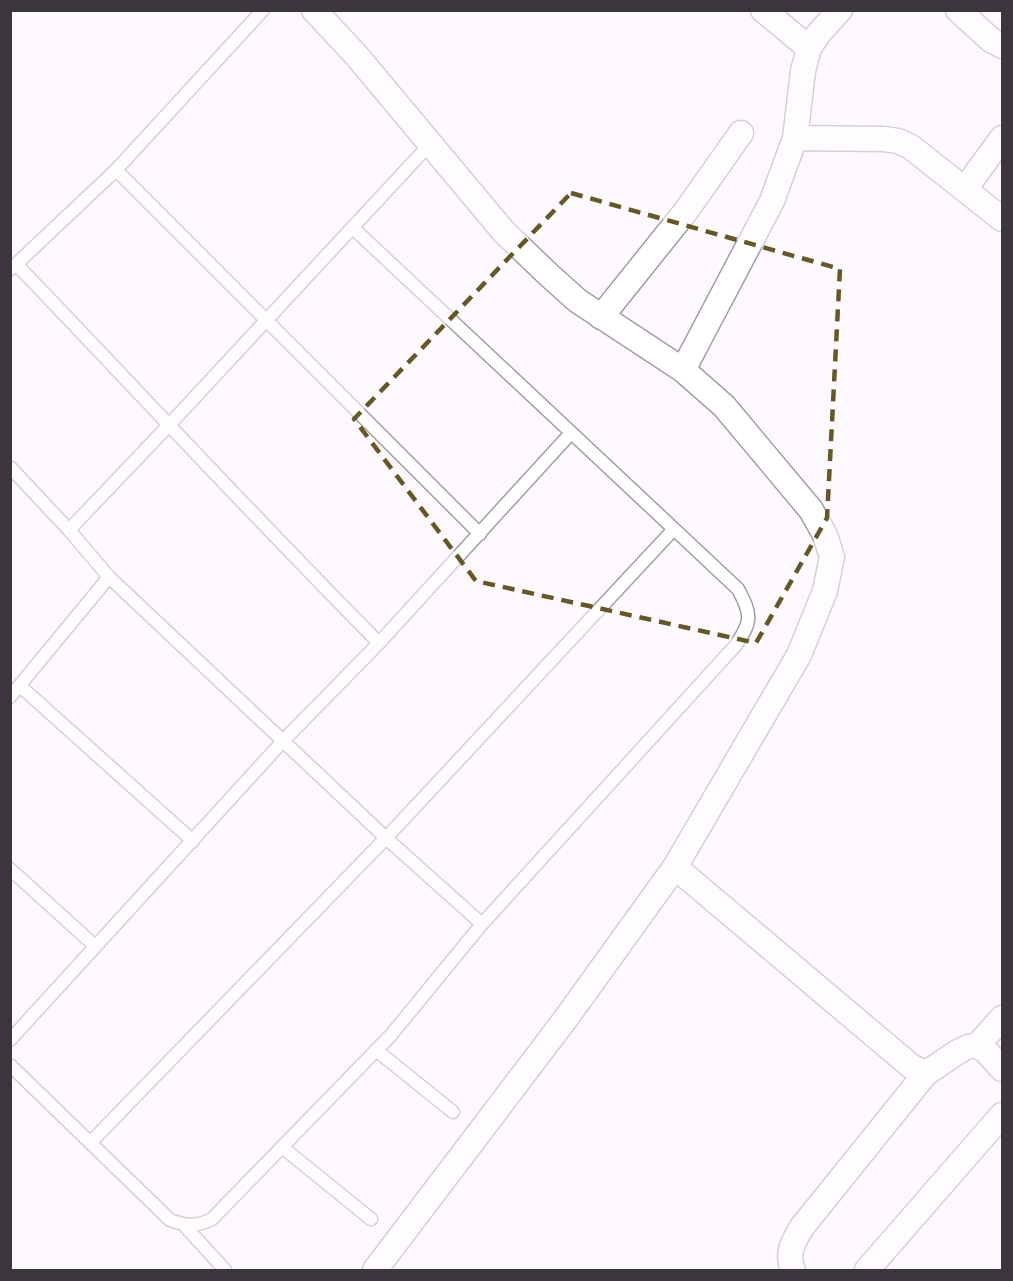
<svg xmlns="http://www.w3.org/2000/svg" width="1013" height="1281" viewBox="0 0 1013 1281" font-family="'Sofia Sans Condensed',sans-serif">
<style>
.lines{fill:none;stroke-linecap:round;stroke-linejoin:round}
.service-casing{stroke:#a69ca7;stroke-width:15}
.minor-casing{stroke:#a69ca7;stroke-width:27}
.service{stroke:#fff;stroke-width:12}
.minor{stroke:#fff;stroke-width:24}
.marked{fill:none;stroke:#655825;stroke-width:4.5;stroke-dasharray:12 8;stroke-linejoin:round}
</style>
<rect width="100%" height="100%" fill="#fef9fe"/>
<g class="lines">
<defs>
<path id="service" d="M116,170L480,534
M16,264C137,390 256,519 379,643
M11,269L116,170L263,10
M10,467L69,530L109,577L386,838L482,924
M69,530L170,424L430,144
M20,686L193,841
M10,697L109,577
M10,869L95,946
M10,1040L283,741L379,643L571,433
M376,1050L453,1112
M10,1065L170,1220C186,1226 197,1227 212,1219L391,1035L482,924L736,645C752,621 752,615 738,589L353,228
M90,1143L386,838L674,529
M282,1147L371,1219
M184,1225L225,1270"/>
<path id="minor" d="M314,10L356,55L504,232L550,276L578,301L683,370L724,406L811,510L825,535L832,557L825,591L799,655L675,867L567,1017L375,1270
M763,10L809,48
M958,10L991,40L1002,46
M795,138L884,139L898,141L911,147L1002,219
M965,189L1002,138
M601,317L686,211L741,133
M683,370L772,201L795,138L803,71L809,48L819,33L840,10
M675,867L912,1067L926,1073C938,1067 965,1043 977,1046C987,1049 995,1062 1002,1069
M977,1046L1002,1018
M793,1270C786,1253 793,1242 802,1227L926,1073
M867,1270L1002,1115"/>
</defs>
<use href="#service" class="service-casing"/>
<use href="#minor" class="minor-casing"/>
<use href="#service" class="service"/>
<use href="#minor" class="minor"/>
</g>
<path d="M0 0H1013V1281H0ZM571,193L840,269L827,518L756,643L476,581L354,419Z" fill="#fef9fe" fill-opacity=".55" fill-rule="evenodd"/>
<path class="marked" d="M571,193L840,269L827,518L756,643L476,581L354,419Z"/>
<rect width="1013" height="1281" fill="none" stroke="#3b363b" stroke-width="24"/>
</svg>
